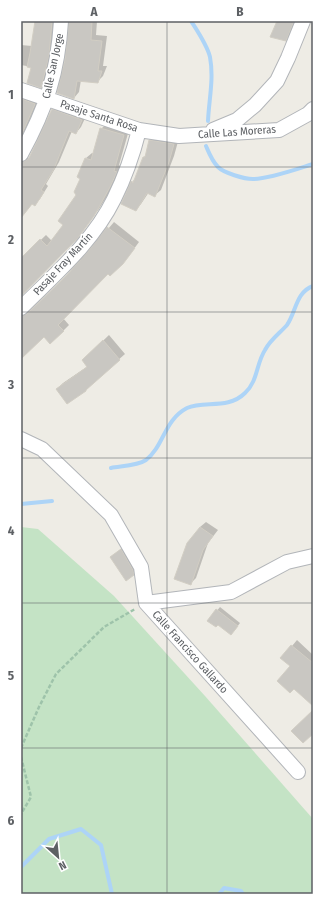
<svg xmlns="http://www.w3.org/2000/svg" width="334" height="915" viewBox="0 0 334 915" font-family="'Fira Sans Condensed',sans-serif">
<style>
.green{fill:#c4e3c5}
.shadow{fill:#0003}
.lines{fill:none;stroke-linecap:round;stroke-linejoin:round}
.stream{stroke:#add4f7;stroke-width:4}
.building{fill:#c9c7c2;stroke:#d2cec4}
.minor-casing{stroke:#b2b5b9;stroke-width:16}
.path{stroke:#9ec3aa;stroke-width:2.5;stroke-dasharray:4 2;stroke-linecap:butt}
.minor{stroke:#fff;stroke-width:14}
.grid{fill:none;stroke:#5d6064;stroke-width:1;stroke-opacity:0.55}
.labels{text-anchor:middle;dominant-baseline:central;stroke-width:3.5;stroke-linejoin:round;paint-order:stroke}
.street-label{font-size:11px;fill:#5d6064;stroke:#fff}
.neatline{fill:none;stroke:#5d6064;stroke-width:1.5}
.grid-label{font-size:13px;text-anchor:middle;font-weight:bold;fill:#5d6064}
</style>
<rect width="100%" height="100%" fill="#eeece5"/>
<path class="green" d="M21,527L38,529L114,596L205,696L313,819V894H21Z"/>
<path class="shadow" d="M36,21H57L46,81L41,87L32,67L21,65V45L32,46Z
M70,21H97L96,35L107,36L103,66H107L103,76L97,82L81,80L79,92L74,98L66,59Z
M278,21H297L291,34L285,40Z
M21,91L40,99L21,138Z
M58,105L87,114L81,127L76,133L72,131L59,162L46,184L48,186L40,199L34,204L33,203L21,216V155L28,158L30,157L52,110Z
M107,123L129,130L119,165L121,167L112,188L99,209L71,245L21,295V259L46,235L52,241L65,225L77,195L82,179L78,176L86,158L92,153L94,154L101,129Z
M156,135L179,138L174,156L161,190L155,195L149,192L141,204L136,210L122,203L132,182L136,178L144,157L147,154L150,141Z
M114,222L139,242L128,257L108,273L63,318L69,325L64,330L50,342L44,336L21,357V309L25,311H30L34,309L79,263Z
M109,335L125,354L91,384L86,390L57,389L63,383L88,366L83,360Z
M206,522L218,530L208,543L196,578L190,584L200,527Z
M127,544L139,569L133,575L111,557Z
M220,607L240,623L234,631L209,620Z
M297,640L313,655V705L292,666V646Z"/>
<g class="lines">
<path class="stream" d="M191,21C198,32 207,45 210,57C214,79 209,99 208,121
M206,146C209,153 212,161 218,167C224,173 244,179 253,179C269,179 297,169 313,164
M111,468C121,466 137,466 146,460C164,446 164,420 187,408C204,400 228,410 245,393C258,381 256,364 265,350C270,340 280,333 287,325C296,312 296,292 313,286
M21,504L52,501
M21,867L49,839L81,829L101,845L112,894
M219,894L224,888L241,891L243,894"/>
</g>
<path class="building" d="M35,21H52L49,56L41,88L27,83L31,68L27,67L30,53Z
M69,21H92L91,40L102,41L98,71H102L98,83L77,81L74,99L57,93L65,59Z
M277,21H294L286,41L270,37Z
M22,99L35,104L21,136V104Z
M52,109L82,120L76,134L69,131L54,169L41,190L44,192L35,206L32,204L21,218V162L25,161L29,158Z
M100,128L124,135L114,171L117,172L110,187L94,216L78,238L21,296V258L40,239L47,246L63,225L58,221L76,195L74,192L80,179L77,177L85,158L91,160Z
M149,140L174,144L169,162L155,197L147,193L136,211L121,204L131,181L133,183L143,157H145Z
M107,227L135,248L123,264L110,276L108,274L58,325L64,331L50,344L44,337L21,359V316L27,314L66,276L90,249Z
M103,340L120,360L86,390V391L67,404L56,389L87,367L82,360Z
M200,527L213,536L203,550L191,585L174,579L187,543Z
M121,549L133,570L134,575L126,581L110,557Z
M216,609L238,626L231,635L218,625L216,627L207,621Z
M291,645L313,663V706L294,689L290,693L277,681L290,666L280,658Z
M313,710V734L303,743L291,731Z"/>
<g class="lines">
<defs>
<path id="minor" d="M21,90L139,130L179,136L279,130L308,114L313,109
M213,130L237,120L255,105L277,81L288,58L303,21
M21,154C46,109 58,72 61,21
M21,308C54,275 93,242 114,199C125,177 133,154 139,130
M21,439L42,449L111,515L141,567L146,603L298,772
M146,603L231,592L287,562L313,556"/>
</defs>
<use href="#minor" class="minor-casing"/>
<path class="path" d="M21,748L39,707L56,674L104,627L135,609
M21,757L31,797L21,814"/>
<use href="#minor" class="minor"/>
</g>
<path class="grid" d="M167,21V894M21,167H313M21,312H313M21,458H313M21,603H313M21,748H313"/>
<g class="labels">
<g class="street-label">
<text transform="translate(53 66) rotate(-78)">Calle San Jorge</text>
<text transform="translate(99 116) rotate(18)">Pasaje Santa Rosa</text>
<text transform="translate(237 132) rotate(-4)">Calle Las Moreras</text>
<text transform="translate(63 264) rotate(-47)">Pasaje Fray Martín</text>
<text transform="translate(190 652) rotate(48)">Calle Francisco Gallardo</text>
</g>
</g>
<rect width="334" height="915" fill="none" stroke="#ffffff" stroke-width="44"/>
<g transform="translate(58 857) rotate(153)" stroke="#ffffff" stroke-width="3" paint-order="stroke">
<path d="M0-3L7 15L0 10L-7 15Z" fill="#5d6064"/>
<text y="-6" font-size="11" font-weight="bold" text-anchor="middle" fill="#5d6064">N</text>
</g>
<rect x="22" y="22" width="290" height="871" class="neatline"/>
<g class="grid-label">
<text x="94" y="16">A</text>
<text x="240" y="16">B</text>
<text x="11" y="99">1</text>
<text x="11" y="244">2</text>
<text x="11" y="389">3</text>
<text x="11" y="535">4</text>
<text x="11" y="680">5</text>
<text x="11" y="825">6</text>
</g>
</svg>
